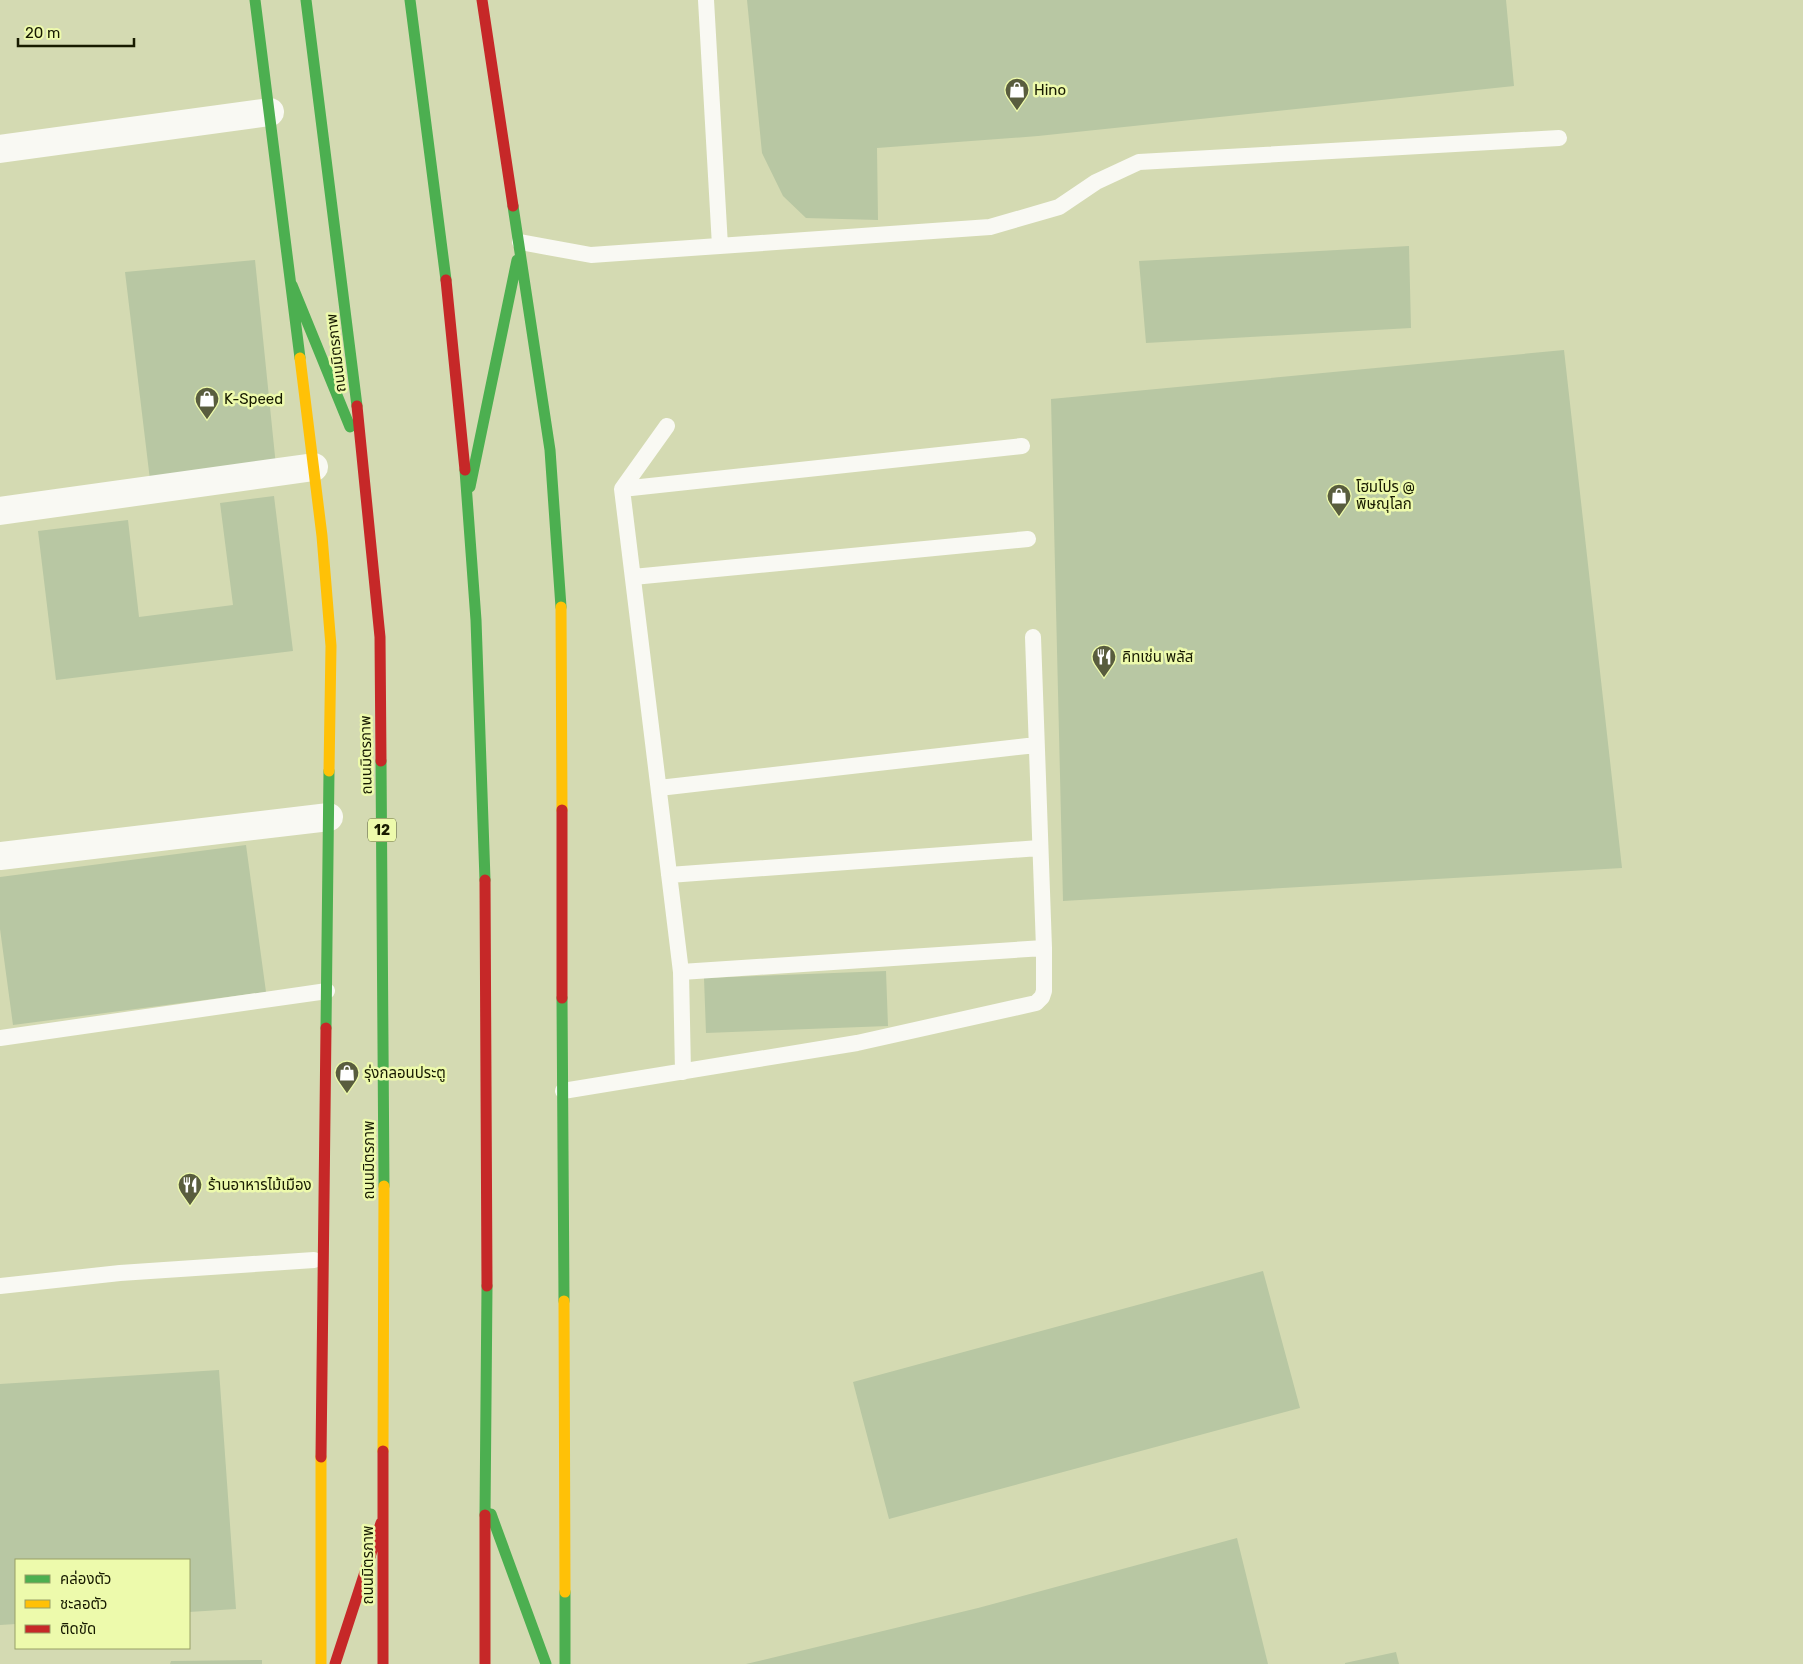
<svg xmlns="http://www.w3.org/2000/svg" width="1803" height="1664" viewBox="0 0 1803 1664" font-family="Rubik,'Noto Sans Thai',sans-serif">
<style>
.building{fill:#b8c7a3}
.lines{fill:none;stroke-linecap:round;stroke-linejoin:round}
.lane{stroke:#f9f9f3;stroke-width:16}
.street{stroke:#f9f9f3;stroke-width:28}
.fast{stroke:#4caf50;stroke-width:11}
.slow{stroke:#ffc107;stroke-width:11}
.jam{stroke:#c62828;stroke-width:11}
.labels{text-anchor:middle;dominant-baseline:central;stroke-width:5;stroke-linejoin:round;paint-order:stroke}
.shield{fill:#edfaac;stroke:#575d34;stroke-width:1}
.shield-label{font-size:14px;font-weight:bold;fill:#171a00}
.poi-label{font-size:15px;fill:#171a00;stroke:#edfaac;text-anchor:start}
.street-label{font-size:15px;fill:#171a00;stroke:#edfaac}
</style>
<rect width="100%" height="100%" fill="#d4dab2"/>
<path class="building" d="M747,0H1506L1514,86L1038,136L877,148L878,220L806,218L783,196L762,153Z
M1409,246L1411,328L1146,343L1139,261Z
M255,260L276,466L150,480L125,272Z
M1564,350L1622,868L1063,901L1051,399Z
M274,496L293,651L56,680L38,531L128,520L139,617L233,605L220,503Z
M246,845L266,992L13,1025L0,929V877Z
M886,971L888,1026L706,1033L704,978Z
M1263,1271L1300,1408L889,1519L853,1382Z
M219,1370L236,1609L189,1612V1560H16V1624L0,1625V1384Z
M1237,1538L1268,1664H746L978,1608Z
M1396,1652L1399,1664H1345V1663Z
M262,1660V1664H170L171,1661Z"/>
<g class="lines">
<path class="lane" d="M706,0L720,246
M520,242L591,255L990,227L1059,207L1096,182L1139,162L1559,138
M667,426L622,489L681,972
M622,489L1022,446
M633,577L1028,539
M659,788L1036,745
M669,875L1039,848
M0,1038L327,991
M683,1072L681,972L1044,948
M563,1091L857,1043L1036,1003L1042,997L1044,991V948L1033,637
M0,1286L120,1273L314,1260"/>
<path class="street" d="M0,149L270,112
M0,511L314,467
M0,856L329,817"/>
<path class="fast" d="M255,0L300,358
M306,0L357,406
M410,0L446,280
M513,206L550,450L561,607
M292,285L350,427
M465,470L476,620L485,880
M470,487L517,260
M381,761L384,1186
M562,998L564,1301
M326,1028L329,771
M491,1514L546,1664
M485,1515L487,1286
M565,1592V1664"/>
<path class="slow" d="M300,358L322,536L331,646L329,771
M561,607L562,810
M564,1301L565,1592
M383,1451L384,1186
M321,1457V1664"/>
<path class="jam" d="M482,0L513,206
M446,280L465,470
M357,406L380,637L381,761
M562,810V998
M485,880L487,1286
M321,1457L326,1028
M335,1664L381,1523
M383,1664V1451
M485,1664V1515"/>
</g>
<defs>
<symbol id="shop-pin" viewBox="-11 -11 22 30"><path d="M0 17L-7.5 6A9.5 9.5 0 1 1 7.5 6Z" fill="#595d3e" stroke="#edfaac"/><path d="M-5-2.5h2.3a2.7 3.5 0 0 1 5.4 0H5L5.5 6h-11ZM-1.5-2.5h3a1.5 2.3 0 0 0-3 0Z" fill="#fff"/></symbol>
<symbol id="restaurant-pin" viewBox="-11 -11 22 30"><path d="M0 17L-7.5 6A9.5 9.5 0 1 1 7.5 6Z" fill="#595d3e" stroke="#edfaac"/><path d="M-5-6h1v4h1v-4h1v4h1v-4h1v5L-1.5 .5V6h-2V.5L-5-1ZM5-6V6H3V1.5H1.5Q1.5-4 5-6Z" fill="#fff"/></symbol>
</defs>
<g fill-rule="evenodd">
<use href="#shop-pin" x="1003" y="76" width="28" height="38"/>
<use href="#shop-pin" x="193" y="385" width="28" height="38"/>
<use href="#shop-pin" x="1325" y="482" width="28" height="38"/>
<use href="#restaurant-pin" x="1090" y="643" width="28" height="38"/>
<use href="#shop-pin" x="333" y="1059" width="28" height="38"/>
<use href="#restaurant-pin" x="176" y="1171" width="28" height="38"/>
</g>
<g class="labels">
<rect class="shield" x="368" y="818.5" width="28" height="23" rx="4"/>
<g class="shield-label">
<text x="382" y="830">12</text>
</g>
<g class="poi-label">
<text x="1034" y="90">Hino</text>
<text x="224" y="399">K-Speed</text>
<text x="1356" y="487">โฮมโปร @<tspan x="1356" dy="17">พิษณุโลก</tspan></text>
<text x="1122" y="657">คิทเช่น พลัส</text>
<text x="364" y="1073">รุ่งกลอนประตู</text>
<text x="208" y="1185">ร้านอาหารไม้เมือง</text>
</g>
<g class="street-label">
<text transform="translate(336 353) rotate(-97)">ถนนมิตรภาพ</text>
<text transform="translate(366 755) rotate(-91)">ถนนมิตรภาพ</text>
<text transform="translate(369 1160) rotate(-90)">ถนนมิตรภาพ</text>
<text transform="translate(368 1565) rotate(-90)">ถนนมิตรภาพ</text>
</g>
</g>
<rect x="15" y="1559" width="175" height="90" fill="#edfaac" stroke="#97a067"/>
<rect x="25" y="1575" width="25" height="8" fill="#4caf50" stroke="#97a067"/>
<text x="60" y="1584" font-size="15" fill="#171a00">คล่องตัว</text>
<rect x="25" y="1600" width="25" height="8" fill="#ffc107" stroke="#97a067"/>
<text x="60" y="1609" font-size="15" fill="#171a00">ชะลอตัว</text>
<rect x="25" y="1625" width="25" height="8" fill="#c62828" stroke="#97a067"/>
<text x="60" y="1634" font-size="15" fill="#171a00">ติดขัด</text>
<path d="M18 38v8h116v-8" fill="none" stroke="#171a00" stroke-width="2.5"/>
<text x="25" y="38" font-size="15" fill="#171a00" stroke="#edfaac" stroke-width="4" paint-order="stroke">20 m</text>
</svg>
